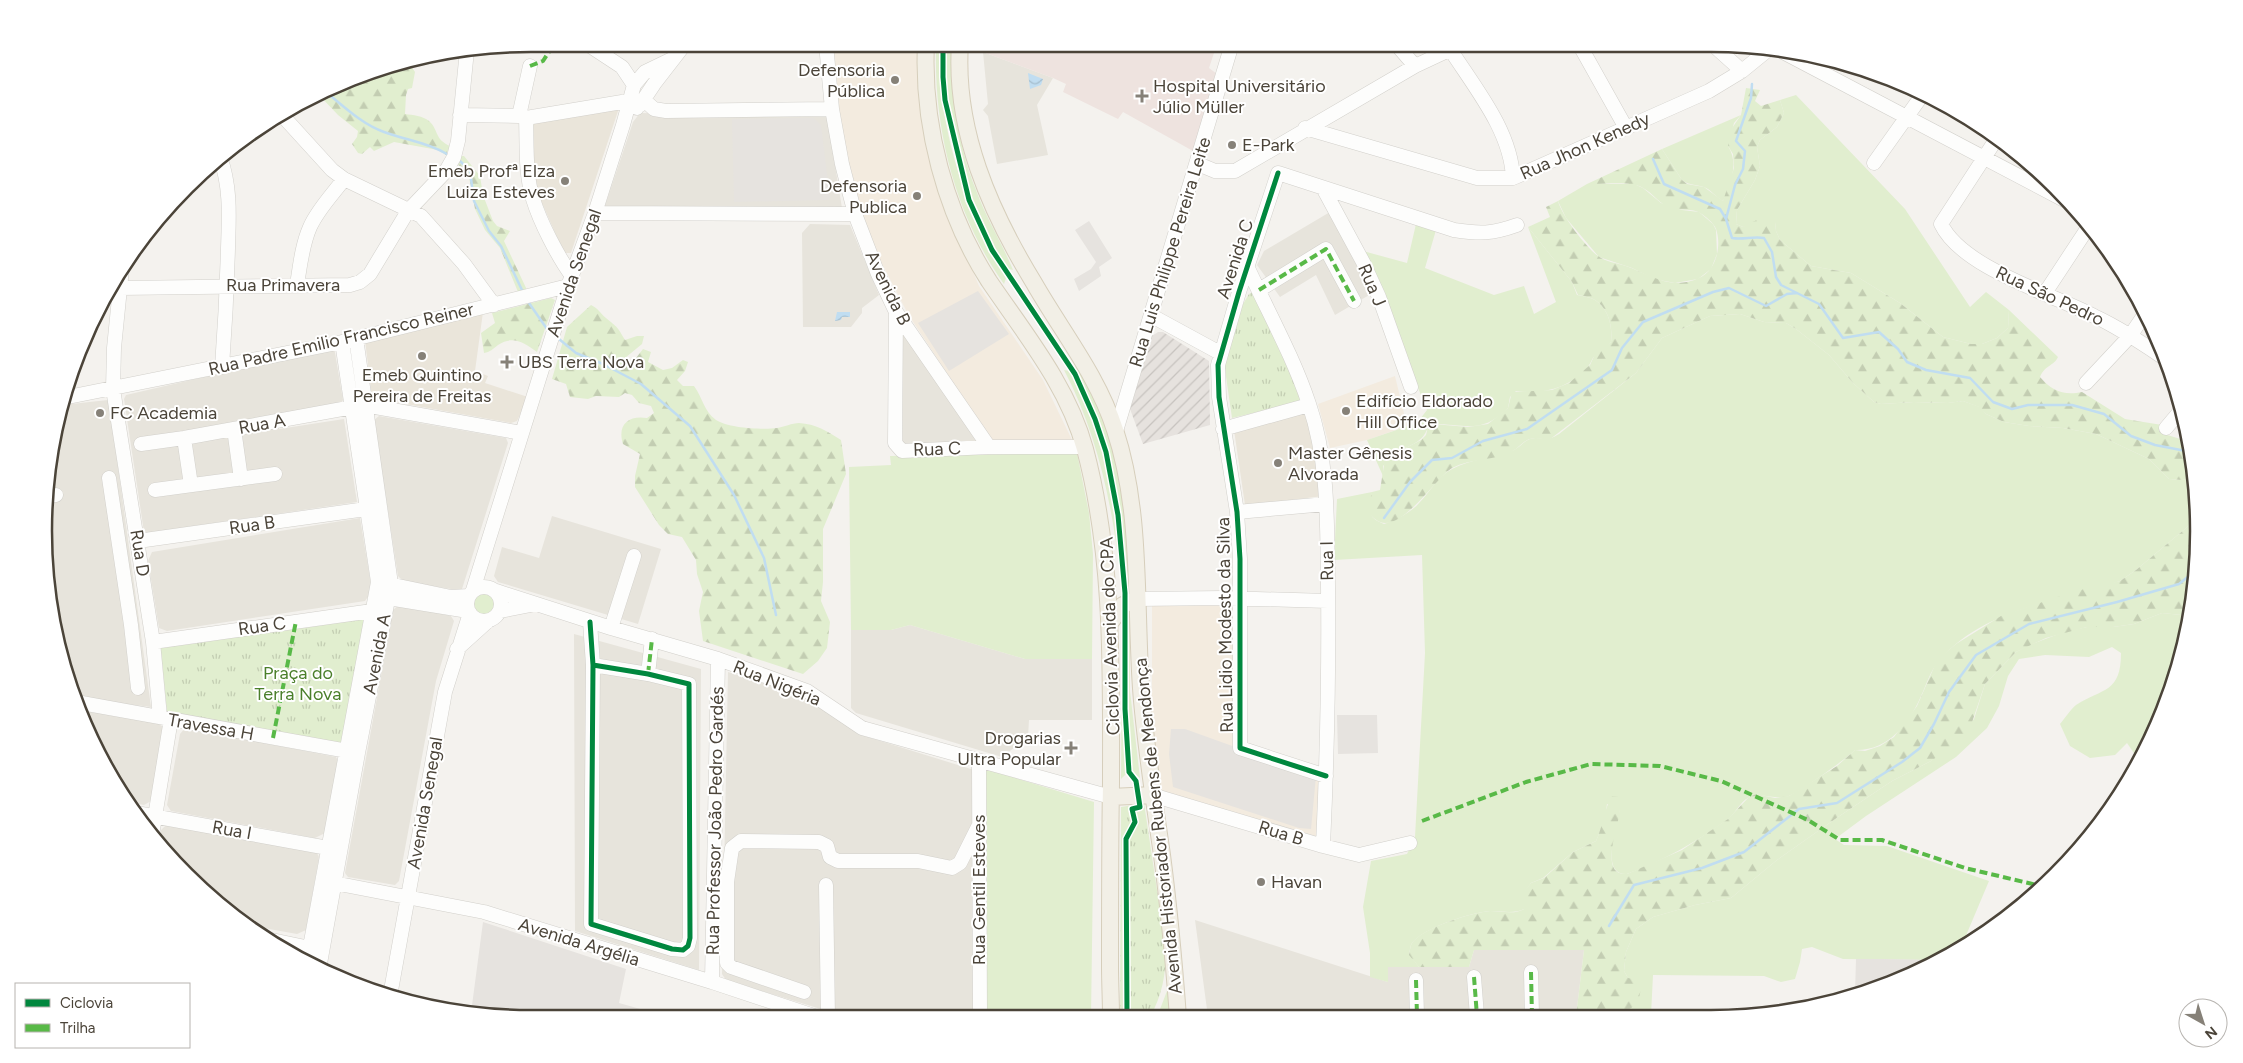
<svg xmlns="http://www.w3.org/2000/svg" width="2243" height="1063" viewBox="0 0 2243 1063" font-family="Figtree,sans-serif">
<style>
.residential{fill:#e7e4dc}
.commercial{fill:#f3ebdf}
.industrial{fill:url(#industrial-furrows)}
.education{fill:#eae5da}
.medical{fill:#eee3df}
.green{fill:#e1eecf}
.forest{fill:url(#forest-firs)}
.park{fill:url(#park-tufts)}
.parking{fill:#e6e3df}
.water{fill:url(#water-waves)}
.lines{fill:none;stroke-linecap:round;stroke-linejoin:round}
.stream{stroke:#c0ddf1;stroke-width:2.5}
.minor-casing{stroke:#d2d0cb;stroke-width:15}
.major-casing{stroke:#d6cebb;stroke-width:18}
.minor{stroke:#fdfdfc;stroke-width:14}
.major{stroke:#f2efe6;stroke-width:16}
.quiet{stroke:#58b947;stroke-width:4;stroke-dasharray:8 4;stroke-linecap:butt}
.cycleway-casing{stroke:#fff;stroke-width:8}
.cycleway{stroke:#00873e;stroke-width:5}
.poi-dot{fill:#868178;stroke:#fff;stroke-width:2}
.labels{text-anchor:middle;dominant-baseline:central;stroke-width:4;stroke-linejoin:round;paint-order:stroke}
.poi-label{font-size:18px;fill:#4b4439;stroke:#fff;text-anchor:start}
.street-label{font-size:18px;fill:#4b4439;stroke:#fff}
.park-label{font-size:18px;fill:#4a7f2a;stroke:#fff}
.rim{fill:none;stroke:#4b4439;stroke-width:2.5}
</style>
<defs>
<pattern id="industrial-furrows" width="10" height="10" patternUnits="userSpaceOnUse" patternTransform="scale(1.25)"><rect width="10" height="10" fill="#e6e2de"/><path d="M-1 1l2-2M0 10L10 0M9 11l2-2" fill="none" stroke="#c7c3bf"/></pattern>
<pattern id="forest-firs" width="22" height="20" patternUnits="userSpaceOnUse" patternTransform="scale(1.25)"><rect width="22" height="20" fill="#e1eecf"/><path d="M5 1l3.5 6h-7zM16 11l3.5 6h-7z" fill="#c3cdb2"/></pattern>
<pattern id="park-tufts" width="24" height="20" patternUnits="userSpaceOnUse" patternTransform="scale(1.25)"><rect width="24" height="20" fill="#e1eecf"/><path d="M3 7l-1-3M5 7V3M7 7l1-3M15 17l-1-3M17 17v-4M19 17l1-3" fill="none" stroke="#c3cdb2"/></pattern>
<pattern id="water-waves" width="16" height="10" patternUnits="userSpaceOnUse" patternTransform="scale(1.25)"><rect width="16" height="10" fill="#c0ddf1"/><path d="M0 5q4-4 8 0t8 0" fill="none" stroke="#a6bfcf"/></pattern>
</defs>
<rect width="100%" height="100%" fill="#f4f2ee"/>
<path class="residential" d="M983,52L1053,78L1037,105L1048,155L997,164L988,116L983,110L988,104Z
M640,113L827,117L842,208L605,206L633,122Z
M1330,212L1376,291L1335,315L1316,275L1280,297L1257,265L1264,251Z
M810,224L850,225L879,295L862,308V313L851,327H803L802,233Z
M901,326L984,444L903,445Z
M334,347L343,400L339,406L276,415L279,429L344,419L357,502L146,533L144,532L124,399L126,395Z
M108,400L118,467L151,707L73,697L53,626L44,531L53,437L62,405Z
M379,416L506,438L508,443L462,589L457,590L403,581L398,576L374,420Z
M552,516L661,549L638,624L498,582L494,576L502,547L539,558Z
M360,518L372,591L365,601L167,631L159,628L148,561L152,552Z
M399,605L451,616L454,621L436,681L399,881L395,885L348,877L345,873L393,610Z
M910,625L1025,659H1092V720H1029L1028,737L1002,757L856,713L851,708V630H891Z
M574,634L701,669L699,970L575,931Z
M728,672L815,699L858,734L974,770L973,1018H850L726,980L722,974Z
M79,710L159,724L163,727L151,801L144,805L128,802L109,775Z
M185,728L336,757L338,761L325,833L315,838L171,811L167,805L180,734Z
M166,825L317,853L319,857L306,930L297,934L247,925L210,898L159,844L161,830Z
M1195,920L1388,982V967H1469L1474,950H1584L1576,1016L1208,1017Z"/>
<path class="commercial" d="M833,44H924L957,234L979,286L1043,380L1073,442H992L908,314L875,250L852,186L840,127Z
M1395,376L1407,426L1367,440L1330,448L1318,404Z
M1238,604L1239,748L1324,778L1319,837L1163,792L1162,789L1154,741L1152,713V605Z"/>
<path class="industrial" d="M1158,332H1163L1209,361L1210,425L1143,444L1130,409L1151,337Z"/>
<path class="education" d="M620,105L571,253H564L538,194L534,168L531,120Z
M483,312L475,371L488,376L485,383L528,397L517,421L511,423L372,398L365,340Z
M1305,410L1324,496L1245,505L1234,430Z"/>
<path class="medical" d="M986,44H1217L1209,68L1217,74L1193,151L1123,112L1118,119L1063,92L1066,84L1053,78L983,52Z"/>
<path class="green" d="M951,48C952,97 958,145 976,190C986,218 1002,243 1013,270L1006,268C975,215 955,160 948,100C946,84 944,69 945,54Z
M936,49L940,55C940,138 966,207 1006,278L1004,284C956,217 934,132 936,49Z
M1796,95L1905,209L1970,307L1986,292L2009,310L2008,328L1997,338L1982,344H1971L1943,337L1900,303L1851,273L1811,266L1780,240L1776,231L1775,222L1743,227L1736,224L1737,210L1755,180L1760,166L1757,147L1760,140L1777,127L1784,113L1780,100Z
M1741,115L1734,123L1728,146C1739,164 1731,181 1724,199L1723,201C1716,197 1712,191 1706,188C1698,184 1689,186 1682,180L1662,149Z
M1587,184H1634L1643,188L1661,203L1682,210L1699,212L1713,224L1716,230L1717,254L1711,269L1698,279L1675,283L1654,279L1632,268L1599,257L1566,218L1558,201Z
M1416,224L1436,230L1425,268L1494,295L1524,286L1534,314L1556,302L1528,227L1572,282L1577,295C1583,296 1589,297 1593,299C1609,307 1613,328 1611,342C1606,348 1598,351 1593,358C1591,361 1590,365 1587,368C1569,388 1543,395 1516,391L1510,397L1508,408C1481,435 1466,424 1433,424L1428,427C1423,443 1411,444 1398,452C1392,455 1387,462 1383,466V476L1367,440L1417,423L1427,410L1363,251L1407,263Z
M1740,314L1764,322L1786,323L1796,329L1829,355L1853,383L1874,402L1881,404L1914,402L1947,403L1963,401L1980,407L1986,414L2004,422L2029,426L2063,428L2096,434L2149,459L2169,479L2182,480L2194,477L2198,518L2136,570L2120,581C2058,602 1978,609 1936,665C1929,674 1926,686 1921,696C1909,724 1888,751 1855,750C1846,759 1796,795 1786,797C1773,799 1760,792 1748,798C1740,802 1735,814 1727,820C1696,842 1663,861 1627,874C1599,876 1617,824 1620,809L1607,804L1605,819L1596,841L1573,852L1543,878L1531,883L1524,893V909C1515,914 1501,911 1490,911C1470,913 1425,927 1412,943C1410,946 1410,951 1409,954L1419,967H1388V982L1370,977V953L1363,907L1371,861L1407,854L1415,837L1425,653L1422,555L1334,560L1337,499L1372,492C1371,507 1364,517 1384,524C1396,520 1412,512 1420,502C1431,491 1437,477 1452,469C1472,458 1494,459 1514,450C1520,447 1524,441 1530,439C1543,435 1543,444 1559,434L1636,373L1662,338L1710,316Z
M1076,363C1120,424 1125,511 1131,583L1128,579C1122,505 1106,436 1075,369Z
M1064,370L1070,371C1105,435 1117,508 1123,579L1121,583C1114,512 1098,434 1064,370Z
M1077,453L1089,513L1093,554L1092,659H1025L910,625L891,630H851L849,467L891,465L890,456Z
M471 604a13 13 0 1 1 26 0a13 13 0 1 1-26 0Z
M2162,613L2191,616L2190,626L2162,718L2138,759L2127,743L2115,755L2090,758L2070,746L2060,724C2065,718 2070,710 2076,705C2103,688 2121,693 2121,653L2112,647L2089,657L2045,655L2019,659L2008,676L1999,706L1987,728L1956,757L1866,816L1835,839L1844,845L1887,846L1989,881L1962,945L1936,960L1843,959L1812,947L1802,949L1800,962L1795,979L1781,982L1764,976L1653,975L1651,1015L1615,1016L1629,1009L1628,978L1624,971L1626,952L1636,929L1653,917L1695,905L1731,898L1777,860L1838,817L1892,781L1931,761L1974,719L1985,684L2016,652L2029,645L2064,632L2087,627H2113L2134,624Z
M1130,621V691L1140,778L1132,772L1128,698V625Z
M1122,622L1127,773L1121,779Z
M986,769L1094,802L1091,1017L986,1018Z"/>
<path class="forest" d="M399,63L411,66L415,72L412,88L408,89L406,95L405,114C413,115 423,116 429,121C439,130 434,139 450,146L446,155L438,150L394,142L374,151L370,147L362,154L358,153L352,144L357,137L358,131L338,115L319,95L374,70Z
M1746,88L1760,90L1755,101L1761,106L1780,100L1784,113L1777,127L1760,140L1757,147L1760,166L1755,180L1737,210L1736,224L1743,227C1754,221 1764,214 1775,222L1776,231L1780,240L1811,266L1851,273L1900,303L1943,337L1971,344H1982L1997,338L2008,328L2009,310L2058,357C2054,366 2045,365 2040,377C2052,391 2064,396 2082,392L2125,419L2162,425L2161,433L2190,442L2194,477L2182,480L2169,479L2149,459L2096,434L2063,428L2029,426L2004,422L1986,414L1979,407L1963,401L1948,403L1914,402L1881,404L1874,402L1853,383L1829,355L1796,329L1786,323L1764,322L1740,314L1710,316L1662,338L1636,373L1549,440C1544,440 1536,437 1530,439C1523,441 1518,449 1511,452C1492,461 1472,458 1452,468C1436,477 1398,539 1375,519C1372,517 1369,514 1369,510C1367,505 1371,498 1372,492L1380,490L1385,459L1421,440L1426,435L1428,427L1433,424L1468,427L1488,424L1508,408L1512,392L1552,390L1569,383L1590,365L1595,354L1611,342C1613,328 1609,307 1593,299C1589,297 1583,296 1578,295L1572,282L1528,227L1550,217L1546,207L1558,201C1562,216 1585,246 1598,256C1606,262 1617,263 1626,266C1651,275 1671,291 1699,278C1716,271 1722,246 1716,229C1714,223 1705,216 1700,213C1693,208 1679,211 1671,208C1660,205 1653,193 1643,188C1628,180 1604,185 1587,184L1662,149L1682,180L1687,184L1704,187L1723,201L1734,168L1733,154L1728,146V134L1741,115Z
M461,156H464L480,176L483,195L493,221L497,226L510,231L504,241L527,290L518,292L500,248L485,230L475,209L468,172L458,165Z
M551,298L555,300L537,352C524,343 513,335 498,345C493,349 490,352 484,353L481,333L495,323L492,313Z
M591,305C599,309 600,313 606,318C618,328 617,326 625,340L637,336H644L642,344L625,358V364L636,358L643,349L651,352L648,362L663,370L672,368L683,360L688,362L685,371L677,380L683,386H694C703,398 703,410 716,420C728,428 763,430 777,428C784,427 792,423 799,423C816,424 827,431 841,440L846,474L823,529V582L821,601L830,622L827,648L818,661L803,674L703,641L699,611L703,592L697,574L696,560L682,537L668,534L659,525L635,487V476L640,454L623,444C617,425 628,415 647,418L654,413L651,406L639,403L632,395L625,393L619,397L596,396L588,399L570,397L566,384L552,379L567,327Z
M2198,518L2199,531L2191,616L2162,613L2134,624L2113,627H2087L2046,638L2016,652L1985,684L1968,734L1949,749L1931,761L1892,781L1838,817L1777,860L1731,898L1695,905L1653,917L1636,929L1626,952L1624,971L1628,978L1640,980C1646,1020 1604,1016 1576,1016L1584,950H1474L1469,967H1419L1409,955C1410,951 1410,946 1412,943C1424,927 1471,913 1490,911C1501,911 1515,915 1524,909L1523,893L1531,883L1544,878L1573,852L1596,841C1603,826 1604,809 1612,796L1619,797C1619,801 1621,805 1620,809C1620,824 1597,876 1627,874L1682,850L1728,819L1748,798L1756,794L1775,798L1789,796L1837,766L1855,750L1865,751L1880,746L1894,737L1917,706L1935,665L1943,655L1956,644L2001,616L2075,591L2120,581L2136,570Z"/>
<path class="park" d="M1254,292L1304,401L1232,418L1224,363L1243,304L1249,294Z
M367,616L344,748L167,712L160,643Z
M1144,803L1166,950C1166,974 1162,996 1150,1017H1120L1121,807Z
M1169,988L1173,1017H1157L1167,991Z"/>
<path class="parking" d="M796,118H814L821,125L830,198L828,200L734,202L732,119Z
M1089,221L1112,258L1099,267L1101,276L1079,291L1074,279L1091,269L1096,262L1075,230Z
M978,291L1009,334L949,371L918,323Z
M1337,715H1377L1378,753L1338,754Z
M1171,729H1185L1316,776L1311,829L1299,828L1173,787L1169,754Z
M483,922L626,969L619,1003L676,1019H531L471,1013Z
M1856,959H1882L1936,960L1898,982L1855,994Z"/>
<path class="water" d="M1028,73L1043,79L1041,85L1030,89Z
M837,312H850V317H842L841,320L835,321Z"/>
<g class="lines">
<path class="stream" d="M1752,84L1751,98L1736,141L1745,151L1743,169L1735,185L1726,219L1732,238C1743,240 1753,236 1764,238L1772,252L1776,277L1781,285L1819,304L1843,338L1879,332L1898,349L1907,362L1926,370L1970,378L1993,402L2012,409L2028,405H2072L2104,414L2131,436L2155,445L2191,452
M326,92C343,106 363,125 384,132C405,140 427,142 447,154
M1653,159L1664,184L1720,209L1726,219
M460,161L470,171L474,201L489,231L501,246L522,290
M529,303L547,329
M559,339L576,353L603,364L641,384L690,426L734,495L764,558L776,615
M1384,518L1410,482L1432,460L1452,458L1483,441L1527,429L1612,370L1622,348L1643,322L1713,292L1729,288L1766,306L1787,294L1797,293
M1609,926L1634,885L1702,868L1744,852L1799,809L1837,803L1902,762L1920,748L1934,724L1949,692L1976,655L2029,624L2117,602L2179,584L2195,571"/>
<defs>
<path id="minor" d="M587,44L622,67L634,85
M826,44L832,109L842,164L855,214L878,274L896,312L989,447
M1396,44L1415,66
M1579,44L1626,128
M1712,44L1742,71
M1450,49C1475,88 1511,131 1513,178
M1781,51L2070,203
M644,100L654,109L666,111L832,109
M640,105L654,84L685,44
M281,114L332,170L344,179L421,216L464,264L494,305
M460,115L519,116L526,118L628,101L637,108
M519,116L530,66
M526,118C527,144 525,174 533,199C540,222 558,257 572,276
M1305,128L1477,178H1513L1709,91L1742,71L1769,49
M1997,138L1941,224C1962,268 2052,294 2094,316C2120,328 2143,344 2167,360
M220,157C231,187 229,217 228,248C227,288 225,327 222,367
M1874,163L1923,94
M1198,164L1215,171H1235L1415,66L1462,44
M1278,173L1239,292L1218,365L1219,397L1237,512L1240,559V748L1326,776
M1278,173L1454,230C1480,234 1492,234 1517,225
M1323,188L1363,262L1379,297L1411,387
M595,213L855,214
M1247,266C1268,312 1293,356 1309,404C1329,462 1327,525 1328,585C1329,672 1327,759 1323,846
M122,268L114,348L113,389L153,642L160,717
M297,285C300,266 302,245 310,227C318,209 333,194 344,179
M120,288L350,285L360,282L370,274L408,211L446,171L454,157L458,141L467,50
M1259,290L1326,249L1354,301
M2045,293L2089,226
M896,312L895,443L902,451L989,447H1084
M1152,316L1220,353
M2086,383L2130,336L2145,314
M63,398L342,342L568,286
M2166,428L2182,409
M234,429L241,479
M1223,429L1309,405
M1116,431L1232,44
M184,438L191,485
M141,444L184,438L364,405L522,433
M109,478L131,625L138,688
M155,490L275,474
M47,496L56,495
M1237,512L1326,504
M138,541L366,509
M384,583L451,597L469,596
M467 604a17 17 0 1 1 34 0a17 17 0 1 1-34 0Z
M473,590L568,286L595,213L623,125L634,85L645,72L672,59
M496,591L611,628L718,659L807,691L862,728L1111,797
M382,597L468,611
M1137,599L1223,598L1328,601
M500,611L536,604
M590,622L593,665L591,924L672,949L683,950L688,946L690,938L689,684L648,674L593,665
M611,628L634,556
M153,642L372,611
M457,649L488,621
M648,674L652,639
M76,702L353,752
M979,761L980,1018
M1152,795L1323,846L1359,855L1410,843
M136,813L328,848
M152,835L171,719
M334,883L484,912L712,982L820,1018
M826,885L828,1018
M267,939L310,948
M307,963L378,582L342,342
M319,969L358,753L391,584L356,338
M1531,972L1532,1016
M1474,977L1477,1016
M1416,980L1417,1016
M712,982L718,659
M804,992L731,967L727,963V882L732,848L741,841L819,842L827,846L830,857L838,861H918L952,868L960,863L978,827
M390,996L445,692L470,613"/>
<path id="major" d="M926,44C922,124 945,213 989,281C1025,334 1068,386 1085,449C1114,558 1111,671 1111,783C1110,844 1110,905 1110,966C1110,983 1111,1000 1111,1017
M960,44C954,130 990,211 1034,283C1062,332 1098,376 1115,430C1142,512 1135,603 1141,688C1145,744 1154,799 1162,855C1169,909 1174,963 1178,1017
M1110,623L1123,605L1137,599
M1111,797L1152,795"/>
</defs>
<use href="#minor" class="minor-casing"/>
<use href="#major" class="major-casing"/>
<use href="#minor" class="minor"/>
<use href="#major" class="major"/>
<path class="quiet" d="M530,66L543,61L554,44
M1259,290L1326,249L1354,301
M648,674L652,639
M273,738L296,621
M1422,821L1526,782L1591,764L1660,766L1721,781L1808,820L1840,840H1882L1965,868L2041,886
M1531,972L1532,1016
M1474,977L1477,1016
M1416,980L1417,1016"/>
<defs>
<path id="cycleway" d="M943,44V77L945,100L969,200L992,250L1075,374L1095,419L1106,452L1118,515L1125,593V709L1129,772L1136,781L1140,807L1132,809L1135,822L1126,839L1127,1017
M1278,173L1239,292L1218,365L1219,397L1237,512L1240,559V748L1326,776
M590,622L593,665L591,924L672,949L683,950L688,946L690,938L689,684L648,674L593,665"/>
</defs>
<use href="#cycleway" class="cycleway-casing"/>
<use href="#cycleway" class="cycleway"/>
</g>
<g class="poi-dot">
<circle cx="895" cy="80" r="5"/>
<path d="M1139.5 88.5h5v5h5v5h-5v5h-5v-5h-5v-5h5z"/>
<circle cx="1232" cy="145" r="5"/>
<circle cx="565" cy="181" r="5"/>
<circle cx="917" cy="196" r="5"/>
<circle cx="422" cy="356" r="5"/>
<path d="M504.5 354.5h5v5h5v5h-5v5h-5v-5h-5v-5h5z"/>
<circle cx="1346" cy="411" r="5"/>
<circle cx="100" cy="413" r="5"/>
<circle cx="1278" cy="463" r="5"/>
<path d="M1068.5 740.5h5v5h5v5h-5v5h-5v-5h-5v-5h5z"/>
<circle cx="1261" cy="882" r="5"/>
</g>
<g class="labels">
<g class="poi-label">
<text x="885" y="70" text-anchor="end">Defensoria<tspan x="885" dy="21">Pública</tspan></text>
<text x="1153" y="86">Hospital Universitário<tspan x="1153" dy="21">Júlio Müller</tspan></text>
<text x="1242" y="145">E-Park</text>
<text x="555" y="171" text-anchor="end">Emeb Profª Elza<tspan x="555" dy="21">Luiza Esteves</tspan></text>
<text x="907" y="186" text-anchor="end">Defensoria<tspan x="907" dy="21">Publica</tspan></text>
<text x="518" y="362">UBS Terra Nova</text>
<text x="422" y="375" text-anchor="middle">Emeb Quintino<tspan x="422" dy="21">Pereira de Freitas</tspan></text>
<text x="1356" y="401">Edifício Eldorado<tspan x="1356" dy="21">Hill Office</tspan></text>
<text x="110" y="413">FC Academia</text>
<text x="1288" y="453">Master Gênesis<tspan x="1288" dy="21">Alvorada</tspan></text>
<text x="1061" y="738" text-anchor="end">Drogarias<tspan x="1061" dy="21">Ultra Popular</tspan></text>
<text x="1271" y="882">Havan</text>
</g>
<g class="street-label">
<text transform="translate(1585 146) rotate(-24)">Rua Jhon Kenedy</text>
<text transform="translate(1170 252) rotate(-73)">Rua Luis Philippe Pereira Leite</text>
<text transform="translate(1235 259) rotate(-72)">Avenida C</text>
<text transform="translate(574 273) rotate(-71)">Avenida Senegal</text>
<text x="283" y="285">Rua Primavera</text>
<text transform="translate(1372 285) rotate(67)">Rua J</text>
<text transform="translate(888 288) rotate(64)">Avenida B</text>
<text transform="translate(2050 296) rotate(25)">Rua São Pedro</text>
<text transform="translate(341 339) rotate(-13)">Rua Padre Emilio Francisco Reiner</text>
<text transform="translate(262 424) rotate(-10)">Rua A</text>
<text transform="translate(937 449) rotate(-2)">Rua C</text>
<text transform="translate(252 525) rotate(-8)">Rua B</text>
<text transform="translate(140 553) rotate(81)">Rua D</text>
<text transform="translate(1327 561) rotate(-91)">Rua I</text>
<text transform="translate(1225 625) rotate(-91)">Rua Lidio Modesto da Silva</text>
<text transform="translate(262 626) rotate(-8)">Rua C</text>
<text transform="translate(1110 636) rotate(-92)">Ciclovia Avenida do CPA</text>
<text transform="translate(377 654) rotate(-79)">Avenida A</text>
<text transform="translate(777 683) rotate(22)">Rua Nigéria</text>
<text transform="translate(211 727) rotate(10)">Travessa H</text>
<text transform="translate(425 803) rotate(-80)">Avenida Senegal</text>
<text transform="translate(715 821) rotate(-89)">Rua Professor João Pedro Gardés</text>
<text transform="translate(1158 826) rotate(-96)">Avenida Historiador Rubens de Mendonça</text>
<text transform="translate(232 830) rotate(10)">Rua I</text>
<text transform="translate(1281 833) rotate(17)">Rua B</text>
<text transform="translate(979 890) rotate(-90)">Rua Gentil Esteves</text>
<text transform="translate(579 942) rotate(17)">Avenida Argélia</text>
</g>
<g class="park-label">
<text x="298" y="673">Praça do<tspan x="298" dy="21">Terra Nova</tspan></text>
</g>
</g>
<path d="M0 0H2243V1063H0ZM531 52H1711A479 479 0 0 1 2190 531V531A479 479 0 0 1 1711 1010H531A479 479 0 0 1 52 531V531A479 479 0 0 1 531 52Z" fill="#fff" fill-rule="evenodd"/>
<path class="rim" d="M531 52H1711A479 479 0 0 1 2190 531V531A479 479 0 0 1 1711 1010H531A479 479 0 0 1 52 531V531A479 479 0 0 1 531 52Z"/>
<rect x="15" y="983" width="175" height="65" fill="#ffffff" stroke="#b7b4b0"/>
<rect x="25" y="999" width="25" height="8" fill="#00873e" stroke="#b7b4b0"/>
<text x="60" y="1008" font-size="15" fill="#4b4439">Ciclovia</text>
<rect x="25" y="1024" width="25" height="8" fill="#58b947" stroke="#b7b4b0"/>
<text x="60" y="1033" font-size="15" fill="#4b4439">Trilha</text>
<g transform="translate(2203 1023) rotate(141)"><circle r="24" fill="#ffffff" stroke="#b7b4b0"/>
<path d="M0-4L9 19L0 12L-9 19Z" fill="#868178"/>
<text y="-8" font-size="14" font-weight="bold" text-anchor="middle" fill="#4b4439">N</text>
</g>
</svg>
